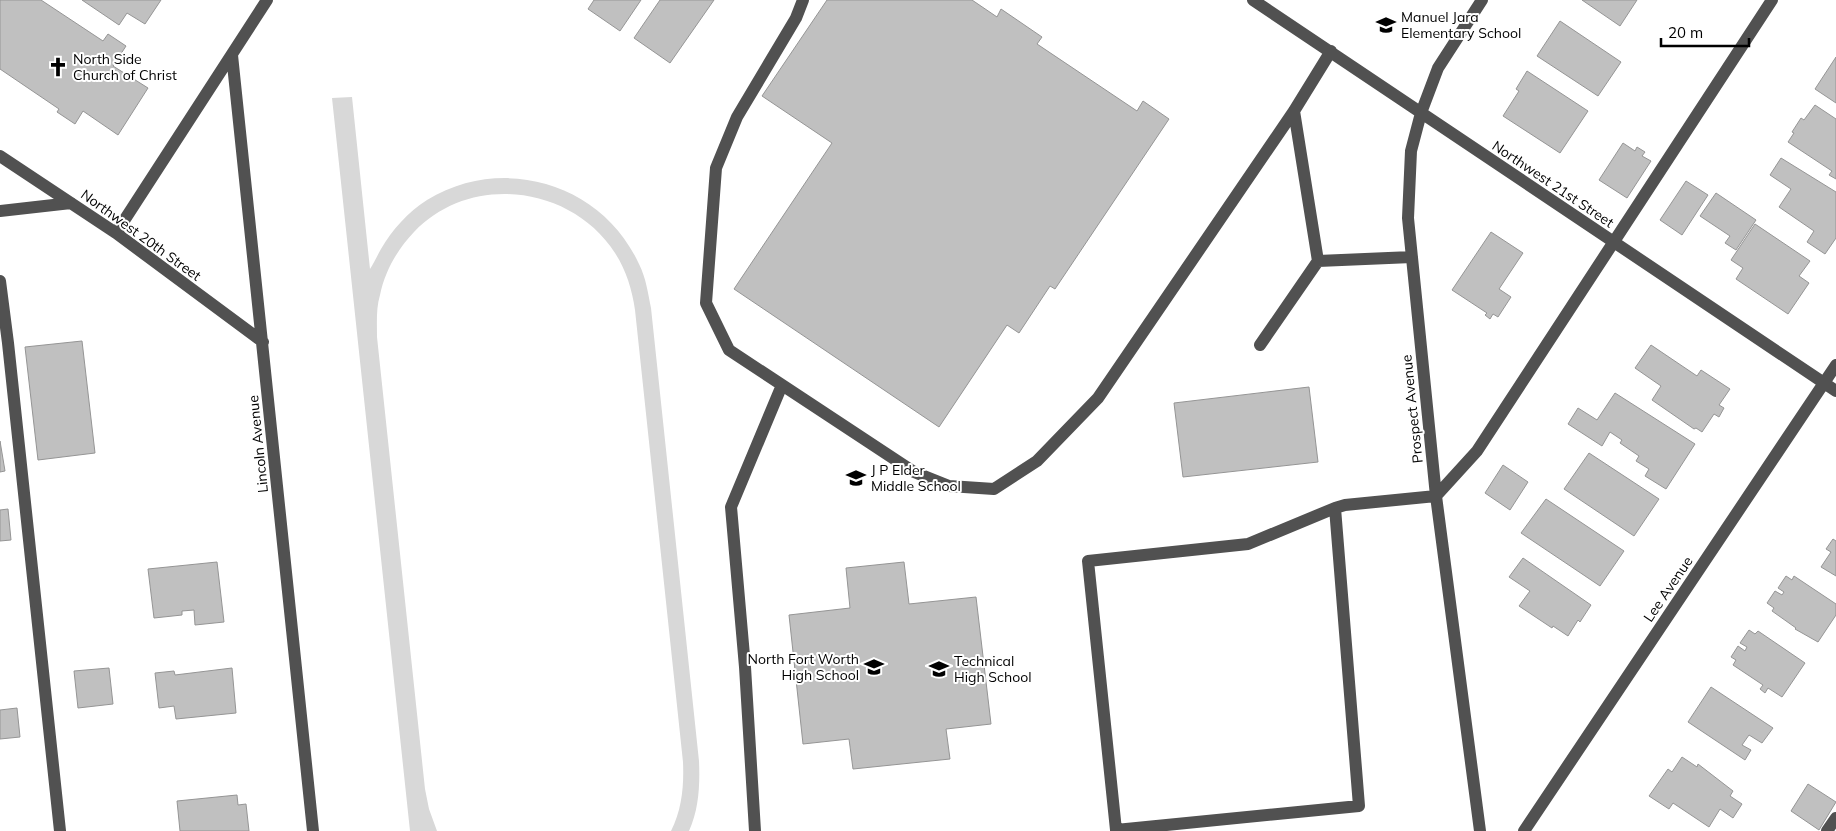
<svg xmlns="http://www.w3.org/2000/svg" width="1836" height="831" viewBox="0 0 1836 831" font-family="Mulish,sans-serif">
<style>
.green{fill:#d8d8d8}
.building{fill:#c0c0c0;stroke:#959595}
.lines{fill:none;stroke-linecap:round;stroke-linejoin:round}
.minor{stroke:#515151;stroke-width:12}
.labels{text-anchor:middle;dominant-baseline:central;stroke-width:4;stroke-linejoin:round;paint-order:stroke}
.poi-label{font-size:14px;fill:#000;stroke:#fff;text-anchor:start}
.street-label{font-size:14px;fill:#000;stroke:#fff}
</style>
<rect width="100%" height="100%" fill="#fff"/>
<path class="green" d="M352,97L370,269C374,263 377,256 381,249C392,230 408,212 427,200C503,154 602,183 639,264C646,278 648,293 651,308L699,761C700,785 699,809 689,831H671C682,809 684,786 683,762L635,310C632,289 626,270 615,253C571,185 470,173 414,232C397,250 385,271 380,295C376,308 377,323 377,337L425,789L429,809L437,831H410L332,98Z"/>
<path class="building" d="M0,0H41L103,41L108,34L126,46L113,66L148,88L118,135L83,111L75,124L57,112L59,109L0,69Z
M82,0H161L145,24L127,13L119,25Z
M594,0H641L620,31L588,9Z
M660,0H714L670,63L634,38Z
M827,0H972L997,17L1001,9L1042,37L1037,44L1137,111L1143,101L1169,119L1055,289L1050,286L1019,333L1007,325L939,427L734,289L832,143L762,96Z
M1582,0H1637L1620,26Z
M1560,21L1621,62L1598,96L1537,56Z
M1836,57V103L1815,89Z
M1527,71L1588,111L1560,153L1503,116L1519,91L1516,89Z
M1815,105L1836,119V179L1829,175L1832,171L1788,142L1794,133L1792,132L1801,118L1804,120Z
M1623,143L1635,151L1637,147L1645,152L1642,156L1651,161L1627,198L1599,180Z
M1781,158L1836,192V238L1825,254L1807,242L1814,231L1779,207L1791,189L1770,175Z
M1686,181L1708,195L1682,235L1660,220Z
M1716,193L1756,220L1736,250L1725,243L1730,236L1700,216Z
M1755,224L1810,261L1799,276L1809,283L1788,314L1736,279L1743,268L1731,260Z
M1491,232L1523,253L1499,289L1511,297L1498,317L1493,314L1490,319L1485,315L1487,313L1452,290Z
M82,341L95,453L38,460L25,347Z
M1651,345L1697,376L1701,370L1730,389L1719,405L1724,408L1719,417L1714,414L1702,432L1696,428L1694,429L1652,400L1661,386L1635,368Z
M1309,387L1318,462L1183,477L1174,403Z
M1615,393L1695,444L1666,489L1645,476L1649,469L1636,461L1639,456L1620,443L1622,440L1610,432L1602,446L1568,424L1578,408L1597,420Z
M0,441L5,471L0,472Z
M1589,453L1659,499L1634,536L1564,489Z
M1503,465L1528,482L1510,510L1485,493Z
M1546,499L1624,551L1600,586L1521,533Z
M8,509L11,540L0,541V510Z
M1833,539L1836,541V576L1821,567L1831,552L1826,549Z
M1523,558L1591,605L1580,622L1578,620L1568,636L1553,626L1552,628L1519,606L1530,591L1509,577Z
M217,562L224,622L195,625L194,610L182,611V615L154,618L148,569Z
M904,562L909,604L976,597L991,724L946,729L950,759L853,769L849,739L803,744L789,615L850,608L846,568Z
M1786,576L1792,580L1794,576L1836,604V615L1818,642L1795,629L1796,628L1772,611L1774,608L1767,603L1775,591L1782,595L1784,592L1778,588Z
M1749,630L1755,634L1758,631L1805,663L1782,697L1768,688L1765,693L1760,689L1763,685L1733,665L1736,660L1731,657L1738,646L1745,651L1747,647L1740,643Z
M109,668L113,704L78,708L74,671Z
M232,668L236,713L176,719L174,706L159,708L155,673L174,671L175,675Z
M1711,687L1773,728L1762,743L1749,735L1742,745L1751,750L1745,760L1688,722Z
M17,708L20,737L0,739V710Z
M1682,757L1697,767L1698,764L1733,791L1730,796L1742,804L1733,818L1720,809L1709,827L1673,803L1669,809L1649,796L1668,769L1672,772Z
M1808,784L1836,802L1819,830L1791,811Z
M237,795L238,805L246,804L249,831H180L177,801Z"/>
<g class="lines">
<path class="minor" d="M803,0L796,18L737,117L716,168L706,303L729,350L914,472L949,486L994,489L1037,461L1098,398L1294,111L1331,51
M1253,0L1836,391
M232,55L313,831
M1294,111L1318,261L1412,257
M0,156L116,233L263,342
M0,211L71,203
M116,233L267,0
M0,281L8,343L60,831
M1260,345L1318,261
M1335,508L1359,806L1116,830L1088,561L1248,544L1335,508L1345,505L1436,496L1477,451L1772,0
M755,831L745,667L731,507L782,385
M1480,831L1436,496L1408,218L1411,151L1421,113L1438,68L1482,0
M1524,831L1836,365
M1827,831L1836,818"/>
</g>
<defs>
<symbol id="school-bare" viewBox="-9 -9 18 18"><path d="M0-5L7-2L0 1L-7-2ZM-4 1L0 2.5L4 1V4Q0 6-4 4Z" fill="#000" stroke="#fff" stroke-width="2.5" paint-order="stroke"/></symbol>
<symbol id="church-bare" viewBox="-9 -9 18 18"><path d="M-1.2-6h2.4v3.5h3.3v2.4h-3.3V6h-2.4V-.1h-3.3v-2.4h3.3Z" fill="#000" stroke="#fff" stroke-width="2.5" paint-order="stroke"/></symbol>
</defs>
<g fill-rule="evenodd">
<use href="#school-bare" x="1372" y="11" width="28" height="28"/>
<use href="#church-bare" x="44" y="53" width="28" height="28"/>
<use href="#school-bare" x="842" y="464" width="28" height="28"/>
<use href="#school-bare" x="860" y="653" width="28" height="28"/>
<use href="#school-bare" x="925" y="655" width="28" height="28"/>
</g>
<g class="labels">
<g class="poi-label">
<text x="1401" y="17">Manuel Jara<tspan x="1401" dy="16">Elementary School</tspan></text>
<text x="73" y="59">North Side<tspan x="73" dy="16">Church of Christ</tspan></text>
<text x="871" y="470">J P Elder<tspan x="871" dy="16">Middle School</tspan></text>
<text x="859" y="659" text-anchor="end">North Fort Worth<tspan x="859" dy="16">High School</tspan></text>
<text x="954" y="661">Technical<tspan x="954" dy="16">High School</tspan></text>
</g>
<g class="street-label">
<text transform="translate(1553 184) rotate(34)">Northwest 21st Street</text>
<text transform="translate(141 235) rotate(36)">Northwest 20th Street</text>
<text transform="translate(1412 409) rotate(-96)">Prospect Avenue</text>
<text transform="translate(258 444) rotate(-96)">Lincoln Avenue</text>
<text transform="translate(1668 589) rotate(-56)">Lee Avenue</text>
</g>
</g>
<path d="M1661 38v8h88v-8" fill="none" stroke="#000000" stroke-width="2.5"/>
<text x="1668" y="38" font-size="15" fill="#000000" stroke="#ffffff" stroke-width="4" paint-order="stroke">20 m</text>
</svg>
